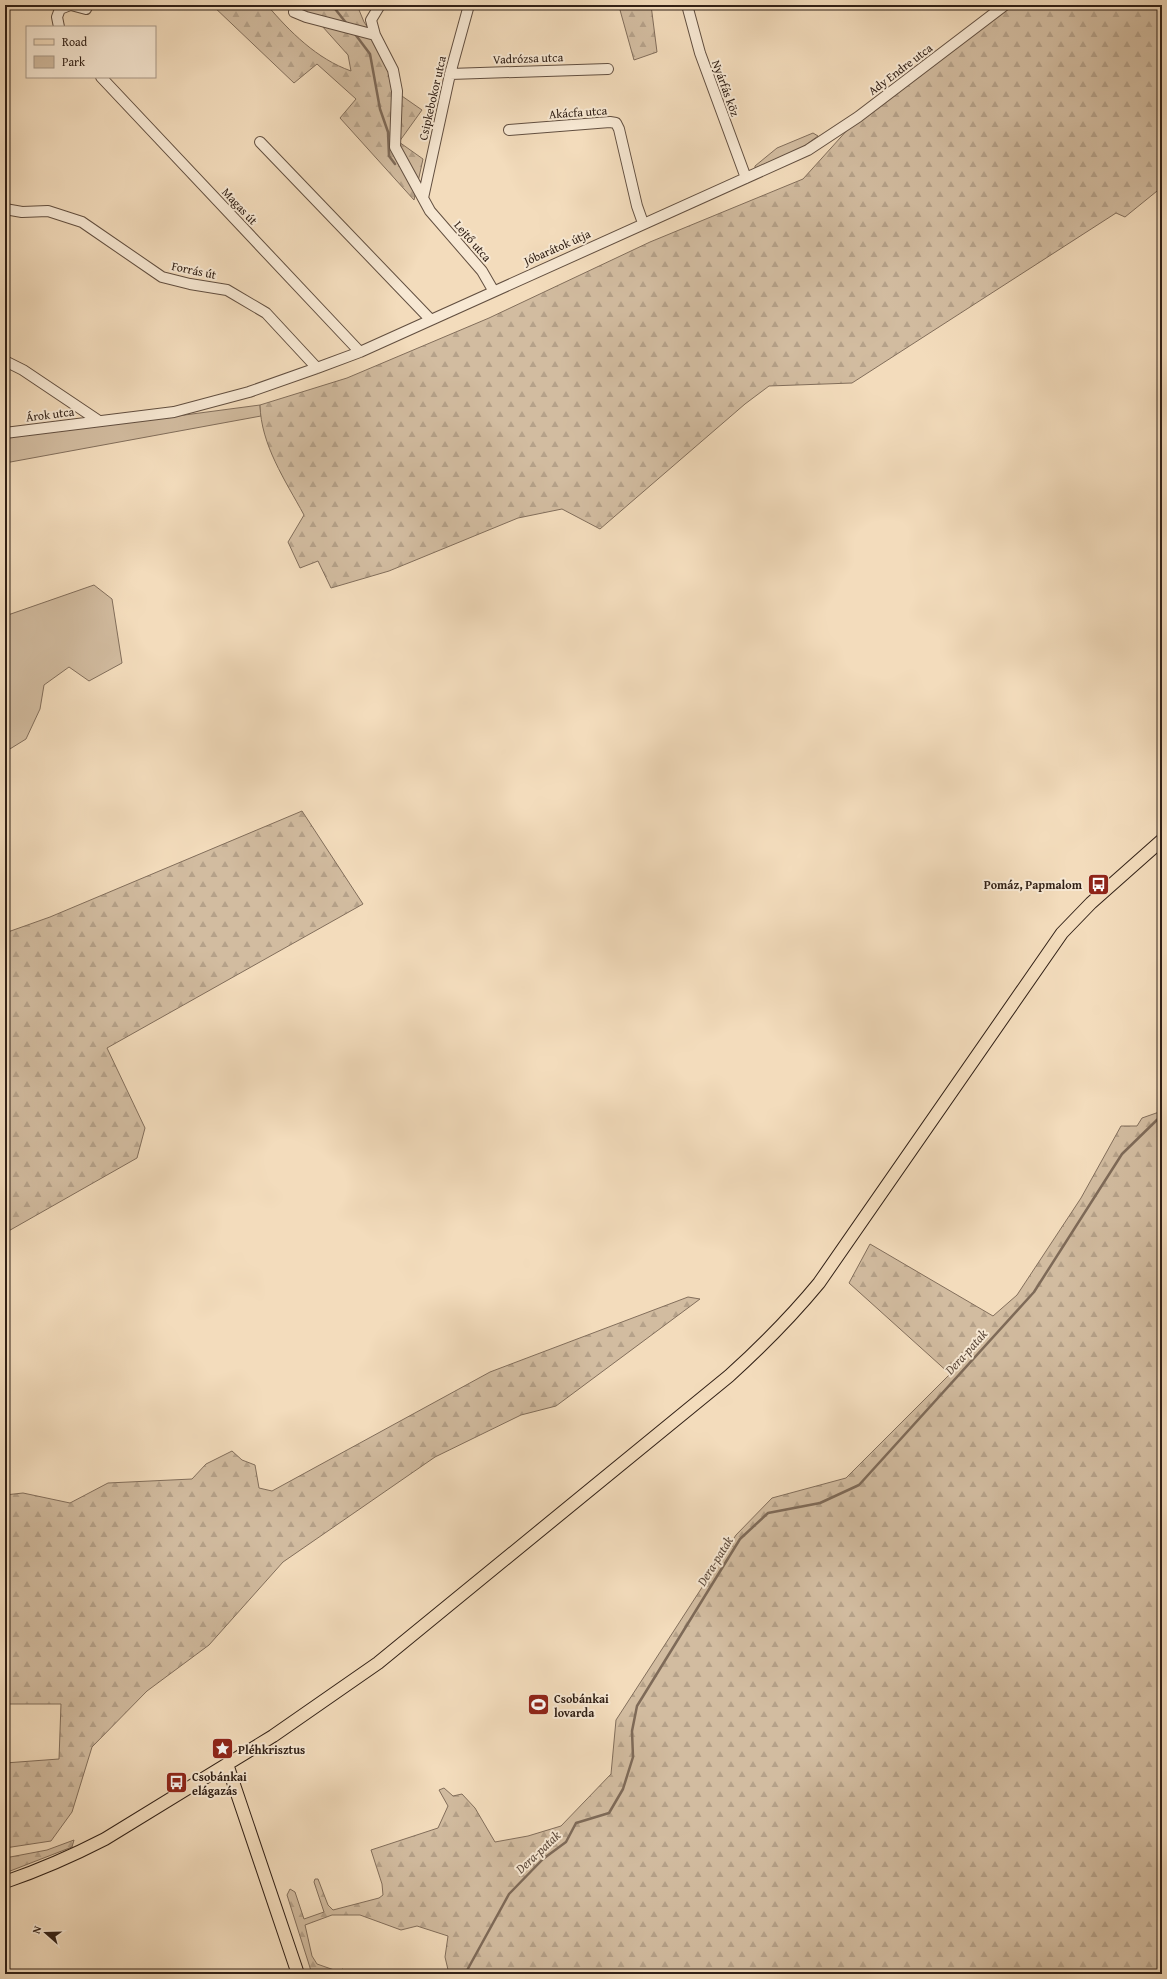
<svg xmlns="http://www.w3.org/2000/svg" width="1167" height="1979" viewBox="0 0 1167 1979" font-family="'Gentium Book Plus',serif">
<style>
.green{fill:#d2bca0;stroke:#826e5b}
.forest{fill:url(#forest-firs);stroke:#826e5b}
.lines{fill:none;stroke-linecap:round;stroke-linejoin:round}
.stream{stroke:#7e6a58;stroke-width:2.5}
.minor-casing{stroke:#624f40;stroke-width:12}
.major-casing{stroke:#312016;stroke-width:14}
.minor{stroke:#f7e8d3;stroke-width:10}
.major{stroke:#f3dcbc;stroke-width:12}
.labels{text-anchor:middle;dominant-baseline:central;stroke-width:4;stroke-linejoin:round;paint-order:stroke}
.street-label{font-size:12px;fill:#312016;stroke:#f7e8d3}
.poi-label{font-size:12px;font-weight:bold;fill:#312016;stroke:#f7e8d3;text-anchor:start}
.water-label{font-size:13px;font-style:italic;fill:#5e4b3c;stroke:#f7e8d3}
</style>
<defs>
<pattern id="forest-firs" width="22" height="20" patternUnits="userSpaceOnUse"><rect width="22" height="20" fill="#d2bca0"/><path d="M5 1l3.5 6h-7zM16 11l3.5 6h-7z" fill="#b5a189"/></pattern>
</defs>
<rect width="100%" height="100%" fill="#f3dcbc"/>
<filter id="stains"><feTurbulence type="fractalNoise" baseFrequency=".005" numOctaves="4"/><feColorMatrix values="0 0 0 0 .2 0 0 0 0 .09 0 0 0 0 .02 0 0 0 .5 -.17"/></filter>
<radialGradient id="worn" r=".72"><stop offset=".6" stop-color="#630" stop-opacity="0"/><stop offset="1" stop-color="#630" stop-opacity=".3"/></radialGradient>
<path class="green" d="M813,133L818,136L800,149L755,168V166L777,148Z
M260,405L261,416L5,463V434L177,416Z
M94,585L112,599L122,663L89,681L69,667L44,685L40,709L26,739L5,752V616Z"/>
<path class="forest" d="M212,5H267C290,32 317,59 351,71L348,55L322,26L296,5H357L364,22L392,63L399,94L422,110L399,142L423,159L414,200L340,118L356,99L317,64L294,83Z
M620,5H651L657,52L634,60L620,10Z
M1008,5H1159L1162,8V187L1125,217L1116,213L852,383L769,386L745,404L600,529L562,509L518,518L389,571L331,588L318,561L300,568L288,542L304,515C285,480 261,445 260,405L347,378L489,318L650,242L803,179L859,117Z
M302,811L363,904L107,1048L145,1128L137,1158L5,1233V933L50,917Z
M1162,1111V1974H449L445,1957L448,1936L417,1926L401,1930L360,1915H332L305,1925L312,1956L317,1964L337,1971L343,1969L341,1974H312L287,1895L290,1889L295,1892L304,1919L324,1912L314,1882L315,1879H318L328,1905L333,1910L379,1898L383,1895L382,1884L371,1850L438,1828L448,1806L439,1790L444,1788L453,1796L462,1794L475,1808L495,1842L528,1836L561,1826L611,1774L616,1720L736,1535L772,1498L846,1478L950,1374L849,1283L870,1244L993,1316L1017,1295L1081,1198L1121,1126H1137L1142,1118Z
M688,1297L700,1299L556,1406L521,1415L435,1457L283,1562L209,1645L147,1691L92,1747L72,1812L51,1841L5,1848V1763L59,1759L61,1704H5V1495L23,1493L70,1503L108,1483L192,1479L206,1464L232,1451L242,1460L255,1465L259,1488L272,1491L490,1372Z
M74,1840L72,1847L5,1873V1858L47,1850Z"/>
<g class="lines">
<path class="stream" d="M332,5L347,24
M355,34L370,54L380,109L388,132L389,156L395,164
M465,1974L509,1894L543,1859L566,1842L576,1823L609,1813L623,1789L633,1757L632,1731L637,1706L740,1539L768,1513L820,1503L859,1485L1034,1292L1122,1154L1162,1115"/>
<defs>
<path id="minor" d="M71,5L86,9L88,5
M380,5L371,20L375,35L393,70L397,91L395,147L430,211L482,271L493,290
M687,5L700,53L746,178
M294,12L306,17L375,35
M59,27L57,17L60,9L70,5
M450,74L608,69
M101,77L360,352
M509,130L610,122L616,123L619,129L637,206L643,223
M260,142L430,319
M423,198L450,74L469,5
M5,209L22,212L48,211L82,222L162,277L190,284L227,290L266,313L317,368
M5,361L23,370L99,421
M5,433L174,412L249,392L317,368L360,352L808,150L858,117L1005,5"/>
<path id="major" d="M227,1764L298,1974
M5,1882C40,1870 72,1856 105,1839L273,1736L378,1663L729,1376C761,1347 791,1317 819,1283L1062,933L1091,903L1162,840"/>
</defs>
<use href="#minor" class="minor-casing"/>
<use href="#major" class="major-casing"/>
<use href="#minor" class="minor"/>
<use href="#major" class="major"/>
</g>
<defs>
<symbol id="bus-square" viewBox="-11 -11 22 22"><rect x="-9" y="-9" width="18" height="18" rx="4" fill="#8f2418" stroke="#f7e8d3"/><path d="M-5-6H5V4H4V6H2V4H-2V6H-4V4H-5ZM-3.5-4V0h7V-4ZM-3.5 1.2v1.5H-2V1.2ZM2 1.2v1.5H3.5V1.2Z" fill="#fff"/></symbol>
<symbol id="stadium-square" viewBox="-11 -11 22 22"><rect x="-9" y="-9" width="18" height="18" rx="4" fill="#8f2418" stroke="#f7e8d3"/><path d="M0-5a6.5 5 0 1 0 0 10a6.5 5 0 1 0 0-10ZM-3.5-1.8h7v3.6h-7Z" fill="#fff"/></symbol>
<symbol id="sight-square" viewBox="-11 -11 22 22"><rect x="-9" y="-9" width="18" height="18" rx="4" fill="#8f2418" stroke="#f7e8d3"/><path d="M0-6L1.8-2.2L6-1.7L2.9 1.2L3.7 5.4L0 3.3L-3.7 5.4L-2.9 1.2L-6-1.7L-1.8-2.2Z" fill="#fff"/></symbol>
</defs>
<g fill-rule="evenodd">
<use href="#bus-square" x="1086" y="872" width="25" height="25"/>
<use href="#stadium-square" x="526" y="1692" width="25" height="25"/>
<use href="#sight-square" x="210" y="1736" width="25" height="25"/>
<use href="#bus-square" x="164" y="1770" width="25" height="25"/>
</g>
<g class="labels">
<g class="street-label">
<text transform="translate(528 58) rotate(-2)">Vadrózsa utca</text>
<text transform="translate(900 69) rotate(-37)">Ady Endre utca</text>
<text transform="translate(726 88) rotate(70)">Nyárfás köz</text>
<text transform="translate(432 98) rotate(-77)">Csipkebokor utca</text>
<text transform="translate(578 112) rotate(-4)">Akácfa utca</text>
<text transform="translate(240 206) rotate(47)">Magas út</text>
<text transform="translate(473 241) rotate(49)">Lejtő utca</text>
<text transform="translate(557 247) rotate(-24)">Jóbarátok útja</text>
<text transform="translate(194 270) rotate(12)">Forrás út</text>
<text transform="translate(50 414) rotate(-7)">Árok utca</text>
</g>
<g class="poi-label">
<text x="1082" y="884" text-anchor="end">Pomáz, Papmalom</text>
<text x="554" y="1698">Csobánkai<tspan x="554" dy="14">lovarda</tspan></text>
<text x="238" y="1749">Pléhkrisztus</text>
<text x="192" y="1776">Csobánkai<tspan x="192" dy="14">elágazás</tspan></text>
</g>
<g class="water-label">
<text transform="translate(966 1352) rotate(-48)">Dera-patak</text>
<text transform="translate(715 1561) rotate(-58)">Dera-patak</text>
<text transform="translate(538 1852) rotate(-43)">Dera-patak</text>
</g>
</g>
<rect width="1167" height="1979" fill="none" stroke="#f3dcbc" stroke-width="20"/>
<rect x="6" y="6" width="1155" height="1967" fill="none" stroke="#312016" stroke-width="2"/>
<rect x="10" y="10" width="1147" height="1959" fill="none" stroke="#312016"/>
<rect x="26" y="26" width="130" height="52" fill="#f7e8d3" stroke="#a89887"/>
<rect x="34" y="39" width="20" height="6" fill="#f3dcbc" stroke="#a89887"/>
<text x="62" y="46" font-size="12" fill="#312016">Road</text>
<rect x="34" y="56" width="20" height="12" fill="#d2bca0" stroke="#a89887"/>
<text x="62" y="66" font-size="12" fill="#312016">Park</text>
<g transform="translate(46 1933) rotate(290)" stroke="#f7e8d3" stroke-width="3" paint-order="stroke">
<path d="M0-3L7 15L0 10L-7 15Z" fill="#312016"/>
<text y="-6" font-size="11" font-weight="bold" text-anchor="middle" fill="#312016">N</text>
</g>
<rect width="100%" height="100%" filter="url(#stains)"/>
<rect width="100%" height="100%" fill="url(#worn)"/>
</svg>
